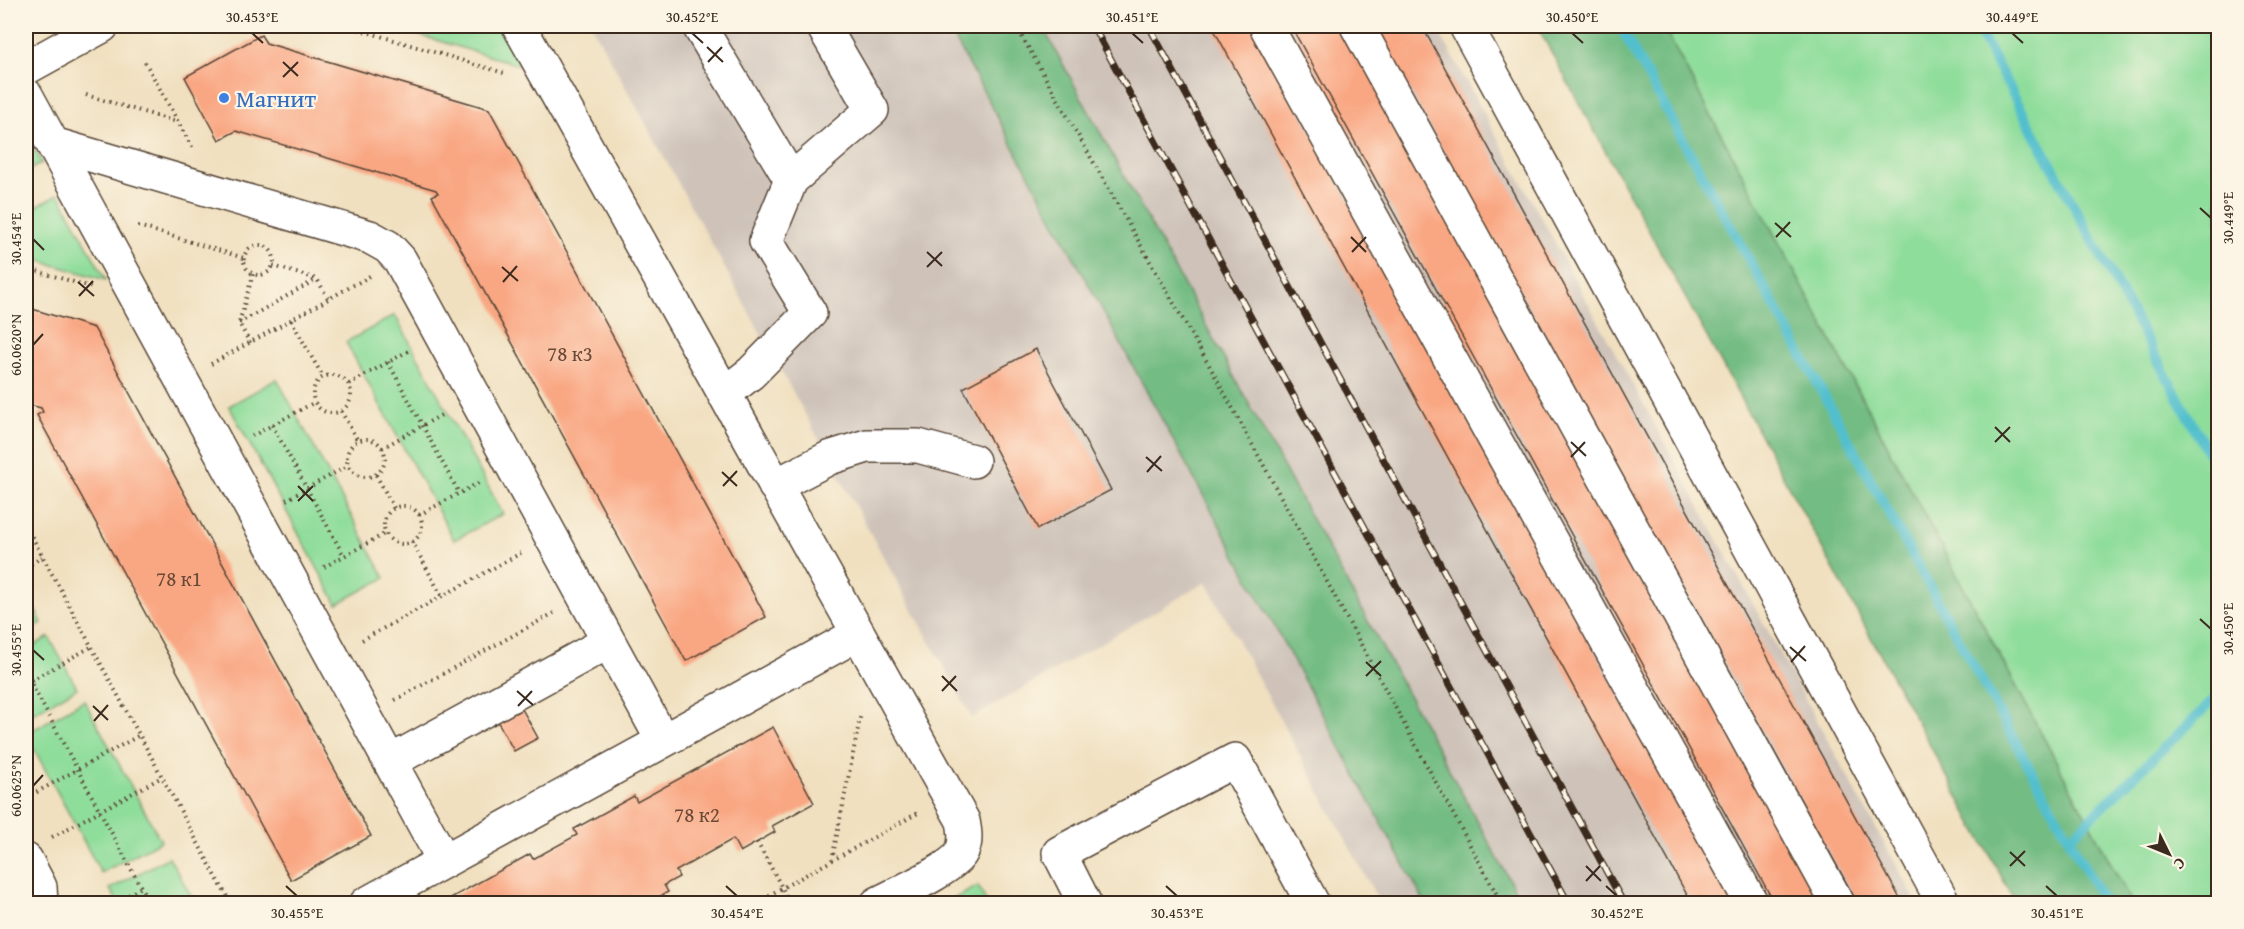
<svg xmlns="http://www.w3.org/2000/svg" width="2244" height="929" viewBox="0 0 2244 929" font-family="'Gentium Book Plus',serif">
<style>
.industrial{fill:#cec2b9}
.green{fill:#8fdd9b;stroke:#65845c;stroke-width:1.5}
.forest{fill:#73bc83;stroke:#577350;stroke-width:1.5}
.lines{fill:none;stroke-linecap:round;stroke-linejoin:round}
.stream{stroke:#53bfcd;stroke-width:10}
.building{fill:#f9a783}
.minor-casing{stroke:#564536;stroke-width:36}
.path{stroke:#564536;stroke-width:4;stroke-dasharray:1.5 4.5;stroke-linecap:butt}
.minor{stroke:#fff;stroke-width:33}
.rail-casing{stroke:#3b2a1e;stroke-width:7}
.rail{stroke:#fcf5e5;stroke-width:4.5;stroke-dasharray:14;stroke-linecap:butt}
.ticks{fill:none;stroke:#3b2a1e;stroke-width:2}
.shop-dot{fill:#3f7fe0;stroke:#fcf5e5;stroke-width:2}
.labels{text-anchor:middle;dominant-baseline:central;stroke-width:4.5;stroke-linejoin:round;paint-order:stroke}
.number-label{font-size:21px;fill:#6a4937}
.shop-label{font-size:24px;fill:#366cbe;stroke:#fcf5e5;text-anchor:start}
.neatline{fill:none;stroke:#3b2a1e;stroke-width:2}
.ticks-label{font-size:15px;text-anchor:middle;fill:#3b2a1e}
</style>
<rect width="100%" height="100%" fill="#fcf5e5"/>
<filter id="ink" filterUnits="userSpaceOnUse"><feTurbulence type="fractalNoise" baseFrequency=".0167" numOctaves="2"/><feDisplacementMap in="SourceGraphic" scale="12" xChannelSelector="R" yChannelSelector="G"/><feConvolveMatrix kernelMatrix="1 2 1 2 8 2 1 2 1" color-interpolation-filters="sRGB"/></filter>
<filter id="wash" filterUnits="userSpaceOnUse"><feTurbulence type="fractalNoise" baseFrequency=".008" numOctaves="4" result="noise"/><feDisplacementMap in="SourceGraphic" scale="24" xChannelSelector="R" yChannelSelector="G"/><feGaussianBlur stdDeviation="1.35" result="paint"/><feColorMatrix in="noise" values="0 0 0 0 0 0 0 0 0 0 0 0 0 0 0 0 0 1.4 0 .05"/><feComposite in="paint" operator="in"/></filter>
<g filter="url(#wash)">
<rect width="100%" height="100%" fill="#f0e0c0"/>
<path class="industrial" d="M592,26H1436L1917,903H1380L1206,582L972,718Z"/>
<path class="green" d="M389,26H502L525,67Z
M1663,26H2218V903H2132Z
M27,136L42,163L26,172V136Z
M59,194L106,280L26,257V212Z
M395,315L503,514L454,540L346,342Z
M277,379L385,578L337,604L229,406Z
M26,593L42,623L26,632Z
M49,637L77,688L26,717V650Z
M84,700L161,841L101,873L26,734Z
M169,857L195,903H118L110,889Z
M978,886L987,903H946Z"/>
<path class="forest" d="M948,26H1042L1522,903H1425Z
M1537,26H1663L2132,903H2016Z"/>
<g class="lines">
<path class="stream" d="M1620,26L2105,904
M1976,26L2218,471
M2070,838L2218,696"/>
</g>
<g id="blocks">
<path class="building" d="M1212,26H1253L1733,904H1692Z
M1291,26H1348L1830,904H1775Z
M1375,26H1422L1903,904H1858Z
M261,35L266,43L489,109L766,617L686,661L432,196L438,193L436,190L236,131L219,140L185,77Z
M26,307L94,328L371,836L291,880L37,415L43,412L41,408L26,404Z
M1036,349L1111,490L1038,529L963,388Z
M522,709L538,738L514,751L498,722Z
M773,727L814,803L772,826L775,832L740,852L733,839L676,871L679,877L664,885L668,892L646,904H440L530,854L533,859L577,835L574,829L634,796L637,802Z"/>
</g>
</g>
<g filter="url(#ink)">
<use href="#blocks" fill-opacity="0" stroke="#564536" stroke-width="1.5"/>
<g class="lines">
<defs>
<path id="minor" d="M519,26L963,821C965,831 967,843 961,853C952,869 896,894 877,904
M699,26L791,180L766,241L810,313L751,373L724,394
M1266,26L1752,904
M1357,26L1838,904
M1466,26L1944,904
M26,68L102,26
M26,95L444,861
M53,144L370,237L388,247L400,260L663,741
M791,180L872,110L823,26
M775,486L829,458L867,446H918L973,461
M390,762L608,642
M26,860L40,887L41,904
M366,904L858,634
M1085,904L1059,853L1235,760L1313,904"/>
</defs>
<use href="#minor" class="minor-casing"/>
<path class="path" d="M347,26L504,73
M1016,26L1214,374L1502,904
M145,62L193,149
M86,95L177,122
M138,226L244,258
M244 260a15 15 0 1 1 30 0a15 15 0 1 1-30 0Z
M273,266L317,279L329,300
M26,268L91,287
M291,320L323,377
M239,323L317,279
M250,343L239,323L253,274
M388,362L459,493
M211,364L370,276
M313 394a19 19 0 1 1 38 0a19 19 0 1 1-38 0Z
M349,384L410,350
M341,411L358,441
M272,425L344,556
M252,436L315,402
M347 458a19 19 0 1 1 38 0a19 19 0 1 1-38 0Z
M382,448L445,413
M376,475L394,508
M286,500L349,465
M384 525a19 19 0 1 1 38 0a19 19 0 1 1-38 0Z
M419,515L482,481
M26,526L231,904
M412,541L442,597
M26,567L42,557
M324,567L386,533
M362,640L521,553
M26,674L150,904
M26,683L91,647
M395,700L554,613
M26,798L140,735
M52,837L162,777
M757,842L791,904
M832,860L861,713
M651,901L652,904
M113,904L142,887
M753,904L918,813"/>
<use href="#minor" class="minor"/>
<defs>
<path id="rail" d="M1093,26L1569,904
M1149,26L1624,904"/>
</defs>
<use href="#rail" class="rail-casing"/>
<use href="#rail" class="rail"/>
</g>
</g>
<path class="ticks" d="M252,33L263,43M692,33L703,43M1132,33L1143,43M1572,33L1583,43M2012,33L2023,43M707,47L723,62M283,62L298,76M708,62L722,47M283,77L298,62M2200,208L2211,218M1775,223L1791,237M1351,237L1366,252M1776,237L1790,222M33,239L44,250M927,252L942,266M1352,252L1366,237M502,267L518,281M927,267L942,252M78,282L94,296M503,282L517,266M79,296L93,281M33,345L43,334M1995,427L2010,442M1571,442L1586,456M1995,442L2010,427M1146,457L1162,471M1571,457L1585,442M722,472L737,486M1147,472L1161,456M298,486L313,501M723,486L737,471M298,501L313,486M2200,619L2211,629M1790,647L1806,661M33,650L44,660M1366,662L1381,676M1791,662L1805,646M942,676L957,691M1366,676L1381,661M517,691L533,705M942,691L956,676M93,706L108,720M518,706L532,691M94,721L108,705M33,786L43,775M2010,852L2025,866M1586,866L1601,881M2010,866L2025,851M1586,881L1600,866M286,886L297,896M726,886L737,896M1166,886L1177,896M1606,886L1617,896M2046,886L2057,896"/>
<circle class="shop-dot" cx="224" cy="98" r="6"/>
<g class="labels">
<g class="number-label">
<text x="570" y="353">78 к3</text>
<text x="179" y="578">78 к1</text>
<text x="697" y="814">78 к2</text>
</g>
<g class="shop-label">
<text x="236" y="98">Магнит</text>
</g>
</g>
<rect width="2244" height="929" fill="none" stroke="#fcf5e5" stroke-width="66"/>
<g transform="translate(2169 854) rotate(133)" stroke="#fcf5e5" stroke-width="4.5" paint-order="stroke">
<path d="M0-4.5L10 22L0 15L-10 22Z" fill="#3b2a1e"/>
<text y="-9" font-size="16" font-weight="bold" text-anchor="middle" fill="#3b2a1e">С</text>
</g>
<rect x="33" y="33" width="2178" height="863" class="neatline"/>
<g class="ticks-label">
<text x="252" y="22">30.453°E</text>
<text x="692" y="22">30.452°E</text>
<text x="1132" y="22">30.451°E</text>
<text x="1572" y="22">30.450°E</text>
<text x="2012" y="22">30.449°E</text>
<text transform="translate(2228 218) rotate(-90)" y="5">30.449°E</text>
<text transform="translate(16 239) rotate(-90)" y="5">30.454°E</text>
<text transform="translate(16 345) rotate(-90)" y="5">60.0620°N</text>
<text transform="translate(2228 629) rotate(-90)" y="5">30.450°E</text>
<text transform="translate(16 650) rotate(-90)" y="5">30.455°E</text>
<text transform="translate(16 786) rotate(-90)" y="5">60.0625°N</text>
<text x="297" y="918">30.455°E</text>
<text x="737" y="918">30.454°E</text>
<text x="1177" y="918">30.453°E</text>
<text x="1617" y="918">30.452°E</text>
<text x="2057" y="918">30.451°E</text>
</g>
</svg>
